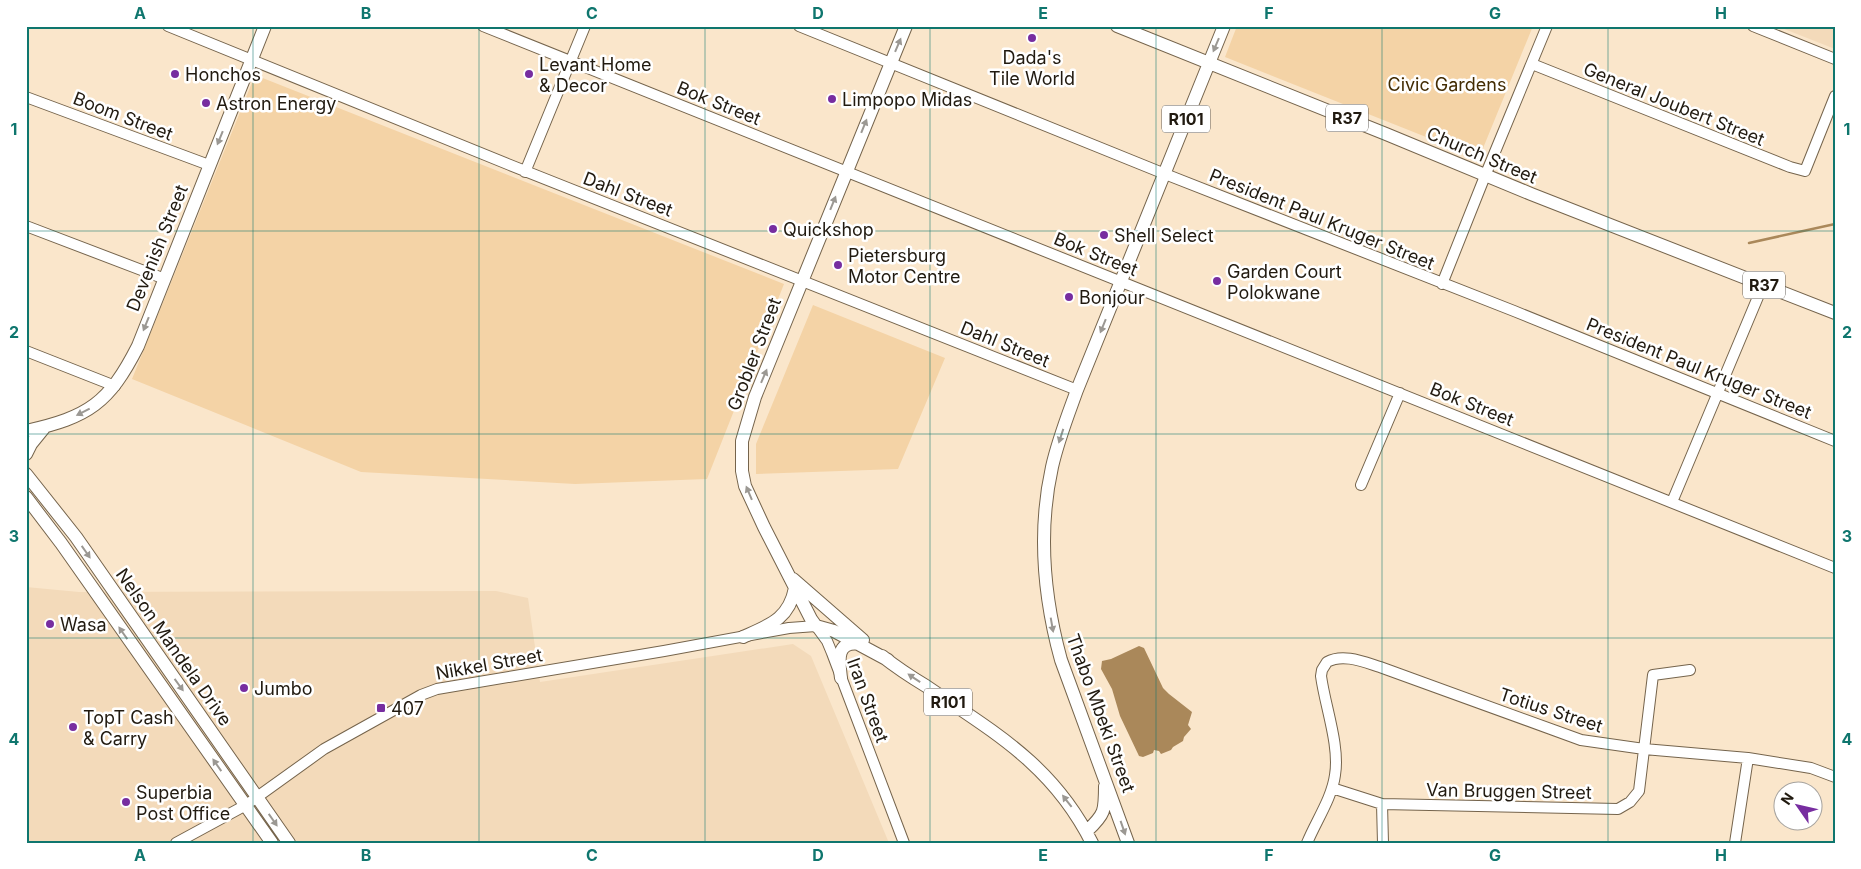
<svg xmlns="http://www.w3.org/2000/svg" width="1861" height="869" viewBox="0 0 1861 869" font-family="Inter,sans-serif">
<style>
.built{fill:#f3daba}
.green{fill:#f4d3a6}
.water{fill:#aa885a}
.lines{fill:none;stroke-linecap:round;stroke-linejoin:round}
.stream{stroke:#aa885a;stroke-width:2.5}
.minor-casing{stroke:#75644c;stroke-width:12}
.major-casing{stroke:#75644c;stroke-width:14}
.minor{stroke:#fff;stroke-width:10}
.major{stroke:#fff;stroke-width:12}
.oneway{fill:#9b9893}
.grid{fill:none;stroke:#0f766e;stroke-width:1;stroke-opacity:0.55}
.poi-dot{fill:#772da0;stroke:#fff;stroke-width:2}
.labels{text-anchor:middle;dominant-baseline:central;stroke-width:5;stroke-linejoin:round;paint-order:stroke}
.shield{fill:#fff;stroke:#645f58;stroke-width:1}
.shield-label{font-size:16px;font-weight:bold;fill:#211a10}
.poi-label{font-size:18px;fill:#211a10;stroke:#fff;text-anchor:start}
.park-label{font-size:18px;fill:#432c03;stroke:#fff}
.street-label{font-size:18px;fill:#211a10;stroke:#fff}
.neatline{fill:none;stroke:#0f766e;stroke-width:2}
.grid-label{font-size:16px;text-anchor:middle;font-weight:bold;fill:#0f766e}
</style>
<rect width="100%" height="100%" fill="#fae6cb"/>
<path class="built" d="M1777,26H1835V49Z
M26,587L79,592L496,591L528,598L540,682L793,644L811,656L889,843H26Z"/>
<path class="green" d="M1237,26H1533L1479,158L1225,57Z
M255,75L784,284L707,479L575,484L361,472L132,379Z
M813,305L945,358L898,469L756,474V444Z"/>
<path class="water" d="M1139,646L1144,648L1163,688L1169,694L1192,712L1188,725L1191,729L1184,737L1183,741L1173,747L1171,750L1161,754L1159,751L1154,750L1153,753L1143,757L1139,756L1120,716L1112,689L1101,669L1102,661L1111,659Z"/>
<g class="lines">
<path class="stream" d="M1749,243L1835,224"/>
<defs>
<path id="minor" d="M168,26L510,165L1077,390
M483,26L1835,568
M799,26L1165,174L1514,311L1835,441
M1753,26L1835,59
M1532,64L1790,167L1805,171L1835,96
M26,97L209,165
M525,172L585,26
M26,226L165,279
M1442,284L1485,176L1547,26
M26,351L115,386
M1361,485L1400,393
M1672,502L1763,285
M1332,788L1382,804L1618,809L1630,802L1639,791L1653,675L1690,670
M1382,804L1383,843
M176,843L246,805L324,749L421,695L437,689L664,651L789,628L816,626L827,641L832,653L904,843
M1307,843C1316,821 1332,798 1335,775C1340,746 1325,706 1321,676L1322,670L1327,662C1343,653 1364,662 1380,667L1581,740L1644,749L1748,758L1811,768L1835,777
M1735,843L1748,758"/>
<path id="major" d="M1117,26L1386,134L1531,194L1835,313
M26,431C89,417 109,403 138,346L265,26
M26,454L31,444L44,428
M26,474L76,537L289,843
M26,497L61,543L272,843
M793,579L863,640
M743,637C770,625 789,619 795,588
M882,656C896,667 911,677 926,686C995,733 1053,765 1092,843
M888,660L834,631L816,626L811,619L764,527L745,486L742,471V441L755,397L906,26
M841,678C839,662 835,640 860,644
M1087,831C1105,814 1105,811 1105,786
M1128,843L1061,660C1044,598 1038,530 1052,467C1058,440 1068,415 1077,390L1224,26"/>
</defs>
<use href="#minor" class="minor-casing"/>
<use href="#major" class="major-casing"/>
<use href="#minor" class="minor"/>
<use href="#major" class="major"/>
</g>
<defs><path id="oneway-solid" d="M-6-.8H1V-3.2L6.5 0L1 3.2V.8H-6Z" transform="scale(1.25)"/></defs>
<g class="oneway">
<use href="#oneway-solid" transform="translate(898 45) rotate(-67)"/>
<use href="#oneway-solid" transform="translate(1216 45) rotate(113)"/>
<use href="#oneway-solid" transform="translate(864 126) rotate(-68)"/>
<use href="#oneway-solid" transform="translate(220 138) rotate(112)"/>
<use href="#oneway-solid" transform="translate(833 203) rotate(-68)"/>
<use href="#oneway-solid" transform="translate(146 324) rotate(112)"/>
<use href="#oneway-solid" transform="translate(1103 326) rotate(112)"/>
<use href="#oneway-solid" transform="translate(764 376) rotate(-67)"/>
<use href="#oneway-solid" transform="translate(83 412) rotate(153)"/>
<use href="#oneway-solid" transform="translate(1061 436) rotate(108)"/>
<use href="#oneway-solid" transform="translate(749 493) rotate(-113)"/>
<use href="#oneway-solid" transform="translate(86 552) rotate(55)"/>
<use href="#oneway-solid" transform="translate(1052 625) rotate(80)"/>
<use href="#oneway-solid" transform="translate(123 633) rotate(-125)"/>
<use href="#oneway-solid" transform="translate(914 678) rotate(-146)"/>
<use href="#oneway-solid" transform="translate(179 685) rotate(54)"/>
<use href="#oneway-solid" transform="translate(217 765) rotate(-125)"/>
<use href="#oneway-solid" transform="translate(1067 801) rotate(-128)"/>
<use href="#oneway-solid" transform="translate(273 820) rotate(55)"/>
<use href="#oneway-solid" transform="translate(1123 828) rotate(71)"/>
</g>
<path class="grid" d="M253,26V843M479,26V843M705,26V843M930,26V843M1156,26V843M1382,26V843M1608,26V843M26,231H1835M26,434H1835M26,638H1835"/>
<g class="poi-dot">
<circle cx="1032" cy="38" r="5"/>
<circle cx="175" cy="74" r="5"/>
<circle cx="529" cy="74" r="5"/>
<circle cx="832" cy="99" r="5"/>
<circle cx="206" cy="103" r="5"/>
<circle cx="773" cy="229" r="5"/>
<circle cx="1104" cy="235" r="5"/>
<circle cx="838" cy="265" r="5"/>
<circle cx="1217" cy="281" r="5"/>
<circle cx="1069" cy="297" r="5"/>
<circle cx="50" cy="624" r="5"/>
<circle cx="244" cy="688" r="5"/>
<rect x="376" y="703" width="10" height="10" rx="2.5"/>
<circle cx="73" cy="727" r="5"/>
<circle cx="126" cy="802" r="5"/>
</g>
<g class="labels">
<g class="shield">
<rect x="1326" y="104.5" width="42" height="27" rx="4"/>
<rect x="1162" y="105.5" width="48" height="27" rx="4"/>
<rect x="1743" y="271.5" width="42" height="27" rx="4"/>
<rect x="924" y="688.5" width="48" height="27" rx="4"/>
</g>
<g class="shield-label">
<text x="1347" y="118">R37</text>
<text x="1186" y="119">R101</text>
<text x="1764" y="285">R37</text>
<text x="948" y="702">R101</text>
</g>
<g class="poi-label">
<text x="1032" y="57" text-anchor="middle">Dada's<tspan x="1032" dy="21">Tile World</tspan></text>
<text x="539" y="64">Levant Home<tspan x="539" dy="21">&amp; Decor</tspan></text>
<text x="185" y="74">Honchos</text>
<text x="842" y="99">Limpopo Midas</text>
<text x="216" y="103">Astron Energy</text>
<text x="783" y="229">Quickshop</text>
<text x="1114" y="235">Shell Select</text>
<text x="848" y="255">Pietersburg<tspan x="848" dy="21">Motor Centre</tspan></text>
<text x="1227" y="271">Garden Court<tspan x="1227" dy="21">Polokwane</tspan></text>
<text x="1079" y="297">Bonjour</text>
<text x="60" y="624">Wasa</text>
<text x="254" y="688">Jumbo</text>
<text x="391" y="708">407</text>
<text x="83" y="717">TopT Cash<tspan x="83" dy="21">&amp; Carry</tspan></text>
<text x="136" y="792">Superbia<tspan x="136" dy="21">Post Office</tspan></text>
</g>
<g class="park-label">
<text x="1447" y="84">Civic Gardens</text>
</g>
<g class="street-label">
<text transform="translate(719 103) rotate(22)">Bok Street</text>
<text transform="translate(1674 104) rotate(22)">General Joubert Street</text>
<text transform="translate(123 116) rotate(21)">Boom Street</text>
<text transform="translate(1482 155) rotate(23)">Church Street</text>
<text transform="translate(628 194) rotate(21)">Dahl Street</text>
<text transform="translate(1322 219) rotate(22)">President Paul Kruger Street</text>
<text transform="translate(157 248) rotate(-68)">Devenish Street</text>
<text transform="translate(1096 254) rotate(22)">Bok Street</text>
<text transform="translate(1005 344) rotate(22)">Dahl Street</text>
<text transform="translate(754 354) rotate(-69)">Grobler Street</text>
<text transform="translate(1699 368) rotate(22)">President Paul Kruger Street</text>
<text transform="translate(1472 404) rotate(22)">Bok Street</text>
<text transform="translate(174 647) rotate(55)">Nelson Mandela Drive</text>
<text transform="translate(489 664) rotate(-10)">Nikkel Street</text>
<text transform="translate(868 700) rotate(70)">Iran Street</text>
<text transform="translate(1551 710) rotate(18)">Totius Street</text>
<text transform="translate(1101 713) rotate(70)">Thabo Mbeki Street</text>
<text transform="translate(1509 791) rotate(1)">Van Bruggen Street</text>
</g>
</g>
<rect width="1861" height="869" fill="none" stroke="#ffffff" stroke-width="55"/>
<g transform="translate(1798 806) rotate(304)"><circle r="24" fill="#ffffff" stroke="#a6a39f"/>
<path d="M0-4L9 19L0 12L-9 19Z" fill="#772da0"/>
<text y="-8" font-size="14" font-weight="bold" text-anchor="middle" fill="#211a10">N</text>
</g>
<rect x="28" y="28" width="1806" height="814" class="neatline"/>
<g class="grid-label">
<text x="140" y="19">A</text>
<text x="366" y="19">B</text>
<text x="592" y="19">C</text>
<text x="818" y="19">D</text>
<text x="1043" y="19">E</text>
<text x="1269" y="19">F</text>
<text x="1495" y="19">G</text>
<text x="1721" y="19">H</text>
<text x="14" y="135">1</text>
<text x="1847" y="135">1</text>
<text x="14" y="338">2</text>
<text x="1847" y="338">2</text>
<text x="14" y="542">3</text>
<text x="1847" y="542">3</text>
<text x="14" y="745">4</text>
<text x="1847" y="745">4</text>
<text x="140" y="861">A</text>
<text x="366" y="861">B</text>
<text x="592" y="861">C</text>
<text x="818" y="861">D</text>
<text x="1043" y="861">E</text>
<text x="1269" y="861">F</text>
<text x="1495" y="861">G</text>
<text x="1721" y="861">H</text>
</g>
</svg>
